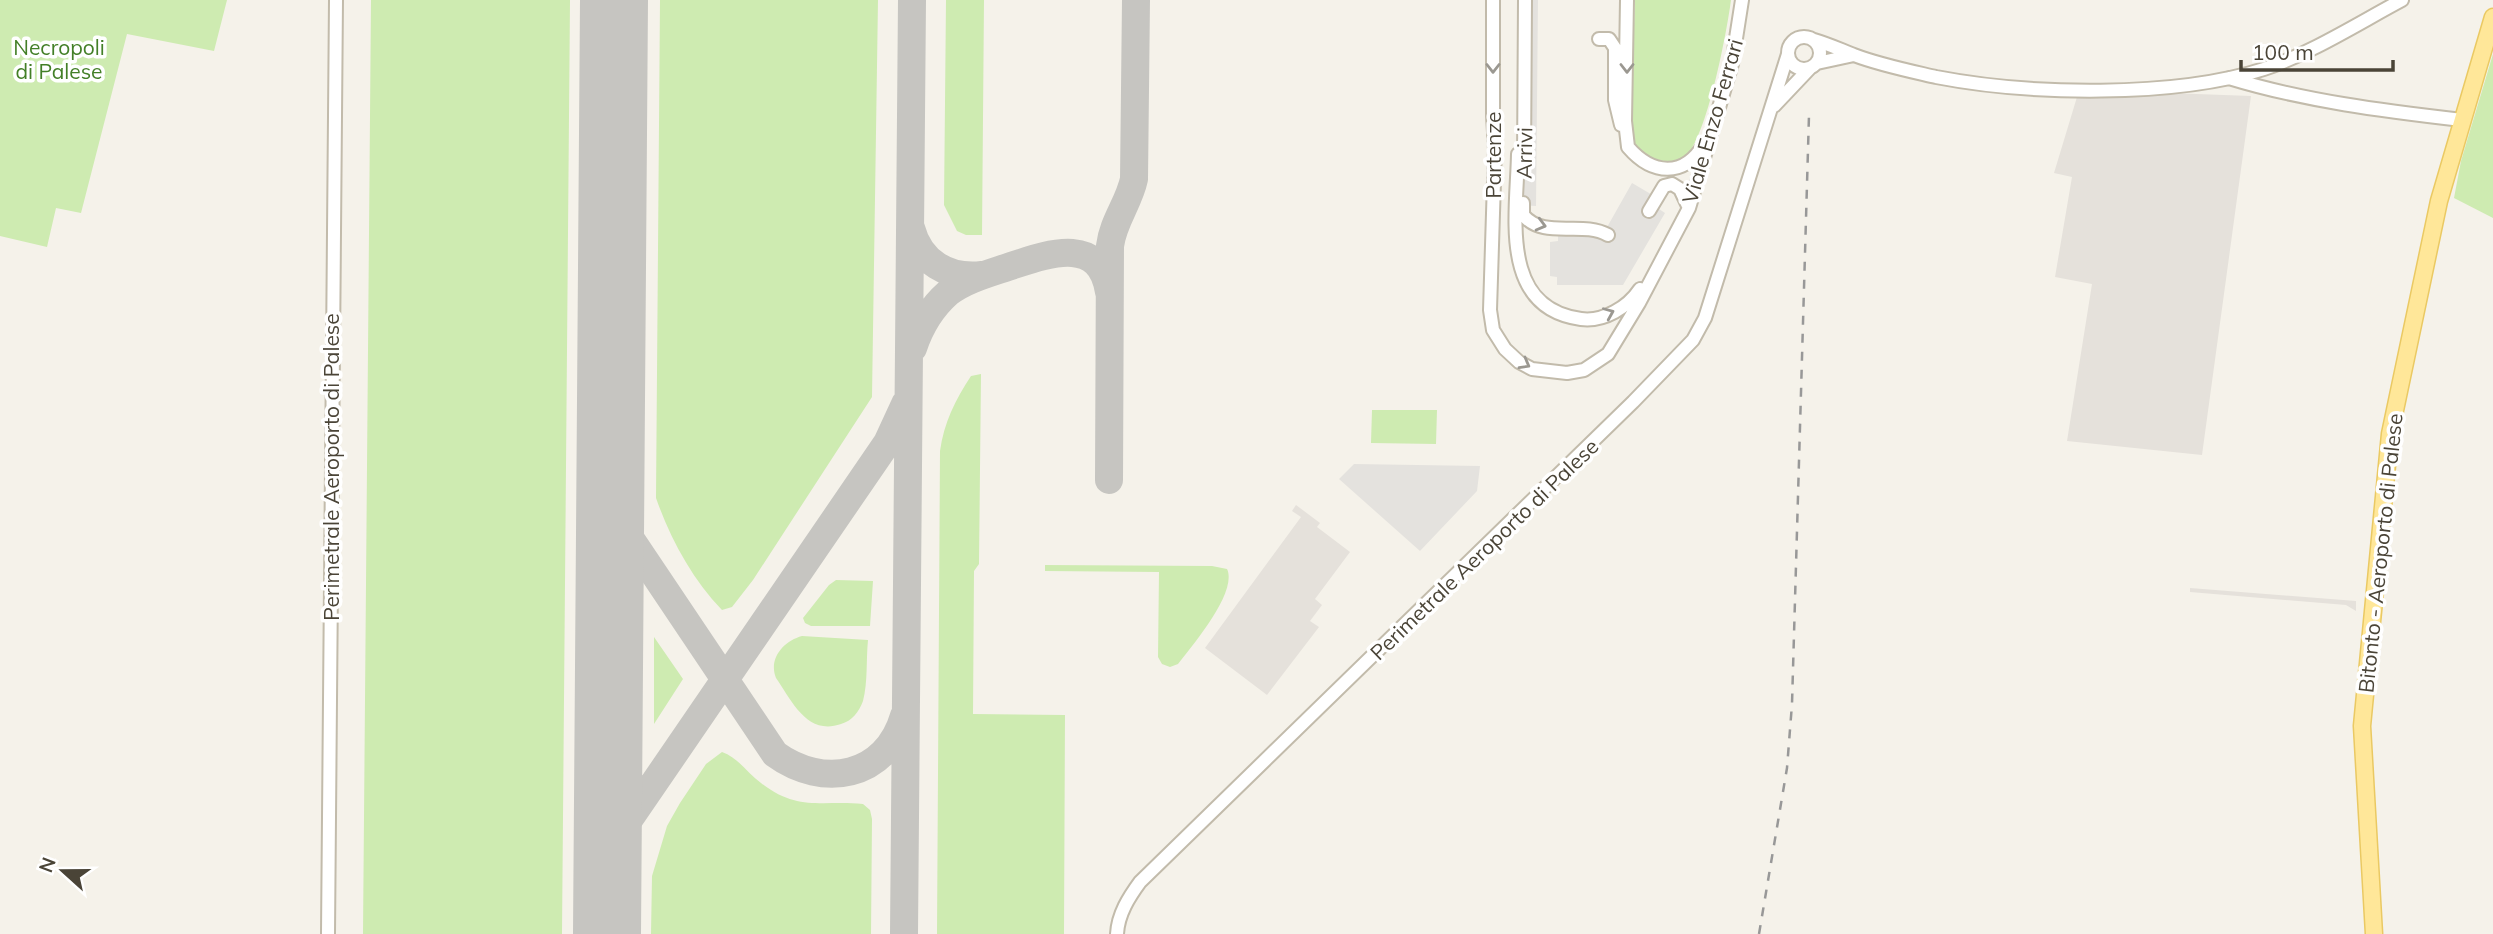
<svg xmlns="http://www.w3.org/2000/svg" width="2493" height="934" viewBox="0 0 2493 934" font-family="Mulish,sans-serif">
<style>
.industrial{fill:#e5e1db}
.green{fill:#ceebb1}
.parking{fill:#e4e2de}
.lines{fill:none;stroke-linecap:round;stroke-linejoin:round}
.taxiway{stroke:#c6c5c1;stroke-width:28}
.runway{stroke:#c6c5c1;stroke-width:68}
.minor-casing{stroke:#c2bbab;stroke-width:16}
.major-casing{stroke:#eac963;stroke-width:19}
.minor{stroke:#fff;stroke-width:12}
.major{stroke:#ffe799;stroke-width:16}
.rail{stroke:#989898;stroke-width:2.5;stroke-dasharray:9 9;stroke-linecap:butt}
.oneway{stroke:#9b9891}
.labels{text-anchor:middle;dominant-baseline:central;stroke-width:7;stroke-linejoin:round;paint-order:stroke}
.park-label{font-size:21px;fill:#437f27;stroke:#fff}
.street-label{font-size:21px;fill:#4a4437;stroke:#fff}
</style>
<rect width="100%" height="100%" fill="#f5f2ea"/>
<path class="industrial" d="M2169,93L2251,96L2202,455L2067,441L2092,284L2055,277L2072,177L2054,173L2077,97Z
M1296,505L1320,523L1317,527L1350,552L1315,599L1322,605L1310,621L1319,627L1267,695L1205,648L1301,517L1292,511Z
M2190,588L2356,601V611L2346,605L2190,592Z"/>
<path class="green" d="M0,0H227L214,51L127,34L81,213L56,208L47,247L0,236Z
M371,0H570L562,934H363Z
M660,0H878L872,397L753,580L732,607L722,610C692,579 670,538 656,498Z
M946,0H984L982,235H966L957,231L944,205Z
M1635,0H1731C1727,31 1707,138 1685,157C1676,164 1666,163 1654,163L1633,145L1630,127Z
M2493,54V218L2454,198L2461,161Z
M981,374L979,564L974,571L973,714L1065,715L1064,934H937L940,451C944,423 955,400 971,376Z
M1372,410H1437L1436,444L1371,443Z
M1045,565L1212,566L1227,569C1238,592 1192,646 1178,664L1170,667L1162,664L1158,657L1159,572L1045,571Z
M836,580L873,581L870,626H811L805,623L803,618L829,585Z
M802,636L868,640C866,660 868,682 863,701C859,712 852,721 841,724C807,736 792,701 776,678C768,658 784,641 802,636Z
M654,637L683,679L654,724Z
M722,752C739,758 747,773 761,783C798,812 823,800 863,804L870,810L872,819L871,934H651L652,876L667,826L680,803L706,764Z"/>
<path class="parking" d="M1518,0H1538L1536,206L1520,205L1521,110H1517Z
M1632,183L1661,200L1658,205L1659,209L1665,213L1623,285H1557V277L1550,276V242L1558,241V233L1606,229Z
M1354,464L1480,466L1477,491L1420,551L1339,479Z"/>
<g class="lines">
<path class="taxiway" d="M911,228C920,262 948,279 982,275
M913,348C920,327 931,308 948,293C965,280 987,274 1008,267C1045,255 1100,233 1109,292
M1109,480L1110,246C1113,221 1129,203 1134,179L1136,0
M610,483L613,502L624,529L775,754C823,789 886,778 904,716
M609,588C619,566 628,561 651,570
M608,768C614,793 627,799 650,787
M607,872L616,839L626,824L887,443L905,404
M904,934L912,0"/>
<path class="runway" d="M607,934L614,0"/>
<defs>
<path id="minor" d="M1493,0V116L1495,149L1490,310L1493,330L1505,349L1519,362L1532,369L1567,373L1584,370L1608,354L1639,303L1689,208L1732,64L1742,0
M1627,0L1625,121L1628,147C1652,175 1684,178 1704,144
M1788 53a16 16 0 1 1 32 0a16 16 0 1 1-32 0Z
M1599,39H1609L1615,48V100L1621,125
M1814,40C1828,44 1841,50 1854,55C1880,65 1910,71 1936,77C2029,95 2173,98 2264,69C2312,53 2357,24 2402,0
M1817,63L1854,55
M2229,78C2304,101 2384,111 2462,120
M1774,106L1810,68
M1518,154C1517,213 1498,308 1581,319C1604,322 1628,307 1640,289
M1524,164L1525,0
M1523,203V215C1544,240 1582,220 1608,235
M1649,211L1664,186L1672,184L1680,189L1689,208
M328,934L336,0
M1117,934C1118,914 1129,897 1140,882L1633,402L1693,340L1705,318L1788,54"/>
<path id="major" d="M2374,934L2362,726L2390,434L2439,201L2493,17"/>
</defs>
<use href="#minor" class="minor-casing"/>
<use href="#major" class="major-casing"/>
<use href="#minor" class="minor"/>
<use href="#major" class="major"/>
<path class="rail" d="M1759,934L1787,768L1792,704L1809,115"/>
</g>
<defs><path id="oneway-chevron" d="M-2-3.5L2.5 0L-2 3.5" fill="none" stroke-width="1.6" stroke-linecap="round" stroke-linejoin="round" transform="scale(1.75)"/></defs>
<g class="oneway">
<use href="#oneway-chevron" transform="translate(1493 68) rotate(90)"/>
<use href="#oneway-chevron" transform="translate(1627 68) rotate(90)"/>
<use href="#oneway-chevron" transform="translate(1541 225) rotate(15)"/>
<use href="#oneway-chevron" transform="translate(1609 313) rotate(-23)"/>
<use href="#oneway-chevron" transform="translate(1525 364) rotate(29)"/>
</g>
<g class="labels">
<g class="park-label">
<text x="59" y="47">Necropoli<tspan x="59" dy="24">di Palese</tspan></text>
</g>
<g class="street-label">
<text transform="translate(1712 121) rotate(-74)">Viale Enzo Ferrari</text>
<text transform="translate(1524 153) rotate(-89)">Arrivi</text>
<text transform="translate(1493 155) rotate(-90)">Partenze</text>
<text transform="translate(331 467) rotate(-90)">Perimetrale Aeroporto di Palese</text>
<text transform="translate(1484 549) rotate(-44)">Perimetrale Aeroporto di Palese</text>
<text transform="translate(2380 553) rotate(-84)">Bitonto - Aeroporto di Palese</text>
</g>
</g>
<g transform="translate(63 871) rotate(291)" stroke="#ffffff" stroke-width="5" paint-order="stroke">
<path d="M0-5L12 26L0 18L-12 26Z" fill="#4a4437"/>
<text y="-10" font-size="19" font-weight="bold" text-anchor="middle" fill="#4a4437">N</text>
</g>
<path d="M2241 60v10h152v-10" fill="none" stroke="#4a4437" stroke-width="3.5"/>
<text x="2252" y="60" font-size="21" fill="#4a4437" stroke="#ffffff" stroke-width="5" paint-order="stroke">100 m</text>
</svg>
